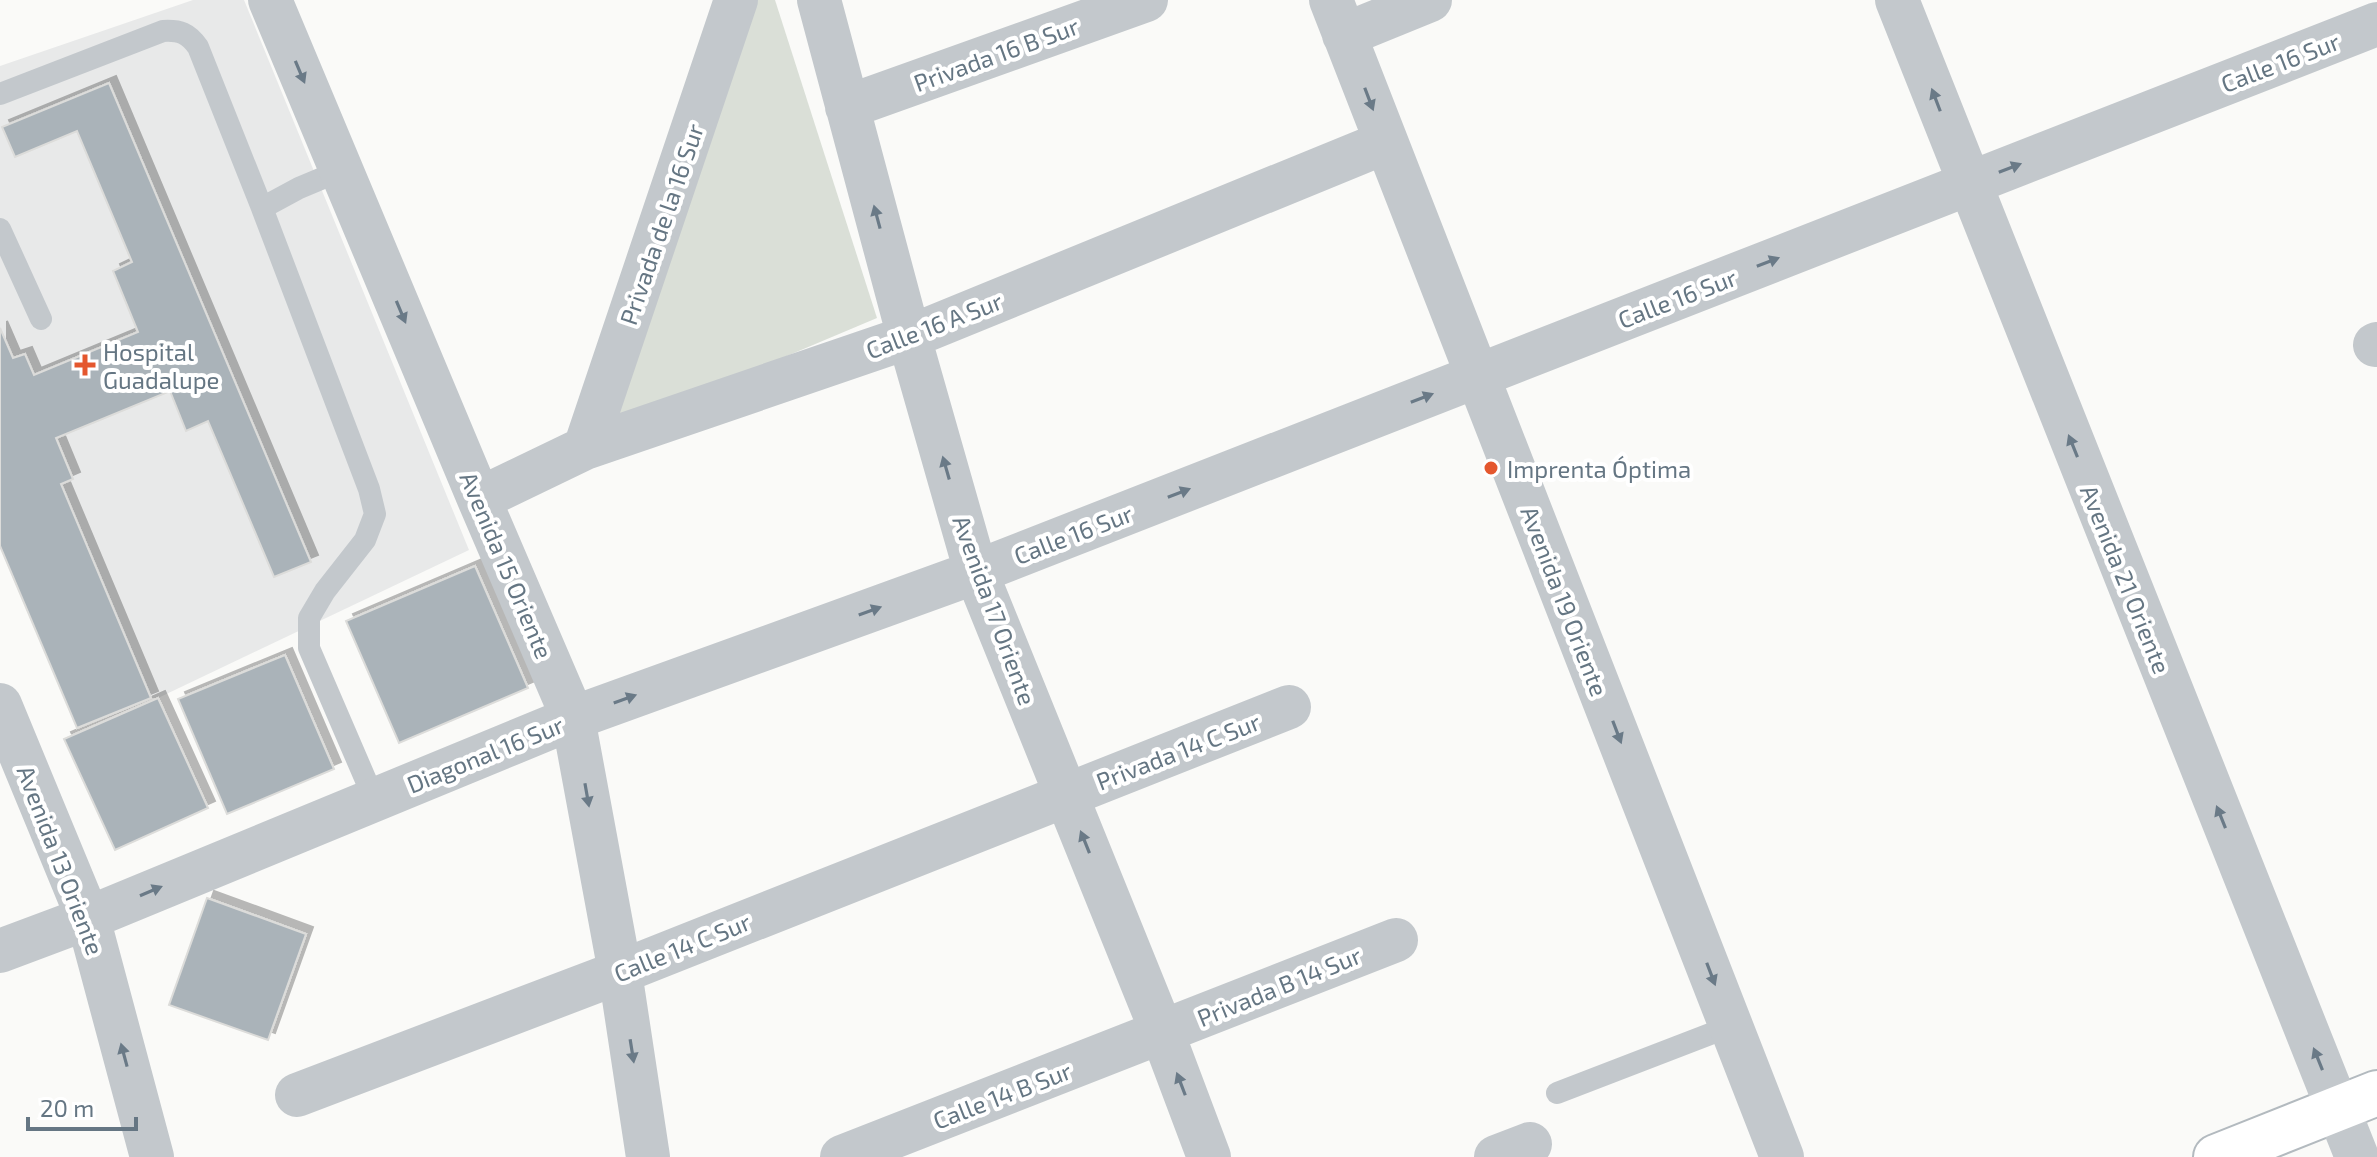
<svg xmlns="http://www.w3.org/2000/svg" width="2377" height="1157" viewBox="0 0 2377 1157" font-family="'Exo 2',sans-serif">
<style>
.built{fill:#e8e9e9}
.green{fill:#dadfd7}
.building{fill:#aab3b9;stroke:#dcdcda;stroke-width:2;filter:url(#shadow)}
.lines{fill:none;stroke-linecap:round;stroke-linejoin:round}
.secondary-casing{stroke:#b3babf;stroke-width:48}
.lane{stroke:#c3c8cc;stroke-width:22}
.street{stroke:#c3c8cc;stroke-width:44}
.secondary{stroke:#fff;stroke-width:44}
.oneway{fill:#6a7a87}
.poi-dot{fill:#e4572e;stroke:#fff;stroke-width:3}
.labels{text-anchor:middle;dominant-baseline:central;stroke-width:8;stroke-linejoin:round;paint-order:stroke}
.street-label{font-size:24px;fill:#657683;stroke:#fff}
.poi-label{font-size:24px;fill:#657683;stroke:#fff;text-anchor:start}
</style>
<defs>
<filter id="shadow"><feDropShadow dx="7" dy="-7" stdDeviation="0" flood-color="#0004"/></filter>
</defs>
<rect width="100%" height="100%" fill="#fafaf8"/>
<path class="built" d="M193,0H244L469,550L158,698H150L77,728L0,546V66Z"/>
<path class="green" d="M748,0H775L877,318L612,430Z"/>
<path class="building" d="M109,83L311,562L274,577L208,421L186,431L170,391L56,438L73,479L61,484L151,698L77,728L0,546V328L13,358L25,354L34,375L138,332L113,271L132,262L77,131L15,157L2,127Z
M475,566L528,688L399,743L346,621Z
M285,655L334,769L227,814L178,699Z
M158,698L208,808L115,850L64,739Z
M207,898L306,934L268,1040L169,1005Z"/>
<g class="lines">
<defs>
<path id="secondary" d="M2216,1157L2377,1093"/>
</defs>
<use href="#secondary" class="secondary-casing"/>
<path class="lane" d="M0,94L163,31C180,30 188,33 198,47L262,208L299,188L342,170
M262,208L369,489L375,514L365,540L325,591L309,618V648L374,799
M0,229L41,319
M1557,1093L1731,1026"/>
<path class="street" d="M270,0L479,499L573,718L620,972L648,1157
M819,0L909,337L976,572L1162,1032L1209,1157
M1331,0L1782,1157
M1897,0L2357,1157
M1344,35L1430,0
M847,107L1146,0
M2375,345L2377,344
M585,448L736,0
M479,499L585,448L909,337L1386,142
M0,705L88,918L152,1157
M0,951L88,918L573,718L976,572L2377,24
M297,1095L620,972L1289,707
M842,1157L1396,940
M1496,1157L1530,1144"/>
<use href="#secondary" class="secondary"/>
</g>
<defs><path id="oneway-solid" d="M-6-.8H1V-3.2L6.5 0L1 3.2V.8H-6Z" transform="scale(2)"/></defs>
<g class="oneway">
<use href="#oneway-solid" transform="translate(300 72) rotate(67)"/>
<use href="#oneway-solid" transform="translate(1369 99) rotate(69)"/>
<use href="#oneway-solid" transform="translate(1936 100) rotate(-111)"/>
<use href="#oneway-solid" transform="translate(2010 168) rotate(-21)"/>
<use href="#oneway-solid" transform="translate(877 217) rotate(-105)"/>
<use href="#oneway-solid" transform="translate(1768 262) rotate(-21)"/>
<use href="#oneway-solid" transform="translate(401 312) rotate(67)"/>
<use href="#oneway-solid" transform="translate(1422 398) rotate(-21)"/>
<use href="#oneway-solid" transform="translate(2073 446) rotate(-112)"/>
<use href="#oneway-solid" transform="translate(946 468) rotate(-106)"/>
<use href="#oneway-solid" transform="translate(1179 493) rotate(-21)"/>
<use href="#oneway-solid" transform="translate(870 611) rotate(-20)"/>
<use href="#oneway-solid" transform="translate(625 699) rotate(-20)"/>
<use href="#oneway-solid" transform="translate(1617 732) rotate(69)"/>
<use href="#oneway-solid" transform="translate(587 795) rotate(80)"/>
<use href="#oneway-solid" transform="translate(2221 817) rotate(-112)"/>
<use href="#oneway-solid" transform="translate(1085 842) rotate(-112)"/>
<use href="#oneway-solid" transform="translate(151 891) rotate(-23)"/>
<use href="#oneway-solid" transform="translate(1711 974) rotate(69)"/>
<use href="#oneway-solid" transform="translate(632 1051) rotate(81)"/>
<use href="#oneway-solid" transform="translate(124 1055) rotate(-105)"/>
<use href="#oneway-solid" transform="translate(2318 1059) rotate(-112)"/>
<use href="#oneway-solid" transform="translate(1181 1084) rotate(-111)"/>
</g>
<g class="poi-dot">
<path d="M81 353h8v8h8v8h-8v8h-8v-8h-8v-8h8z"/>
<circle cx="1491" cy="468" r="8"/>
</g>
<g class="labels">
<g class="street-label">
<text transform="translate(996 54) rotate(-20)">Privada 16 B Sur</text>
<text transform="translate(2280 62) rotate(-21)">Calle 16 Sur</text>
<text transform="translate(661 224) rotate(-71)">Privada de la 16 Sur</text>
<text transform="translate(1677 298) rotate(-21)">Calle 16 Sur</text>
<text transform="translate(934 325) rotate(-21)">Calle 16 A Sur</text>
<text transform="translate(1073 534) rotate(-21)">Calle 16 Sur</text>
<text transform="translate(507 565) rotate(67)">Avenida 15 Oriente</text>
<text transform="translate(2126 579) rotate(68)">Avenida 21 Oriente</text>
<text transform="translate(1565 601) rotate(69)">Avenida 19 Oriente</text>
<text transform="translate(995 610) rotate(70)">Avenida 17 Oriente</text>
<text transform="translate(1178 751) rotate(-21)">Privada 14 C Sur</text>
<text transform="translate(485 754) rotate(-22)">Diagonal 16 Sur</text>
<text transform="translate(61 860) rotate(69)">Avenida 13 Oriente</text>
<text transform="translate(682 947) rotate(-22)">Calle 14 C Sur</text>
<text transform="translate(1279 986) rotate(-22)">Privada B 14 Sur</text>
<text transform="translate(1002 1095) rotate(-21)">Calle 14 B Sur</text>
</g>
<g class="poi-label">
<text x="103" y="351">Hospital<tspan x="103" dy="28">Guadalupe</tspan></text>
<text x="1507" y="468">Imprenta Óptima</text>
</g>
</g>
<path d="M28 1117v12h108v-12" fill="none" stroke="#657683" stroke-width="4"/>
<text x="40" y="1117" font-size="24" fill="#657683" stroke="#ffffff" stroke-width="6" paint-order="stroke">20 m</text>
</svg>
